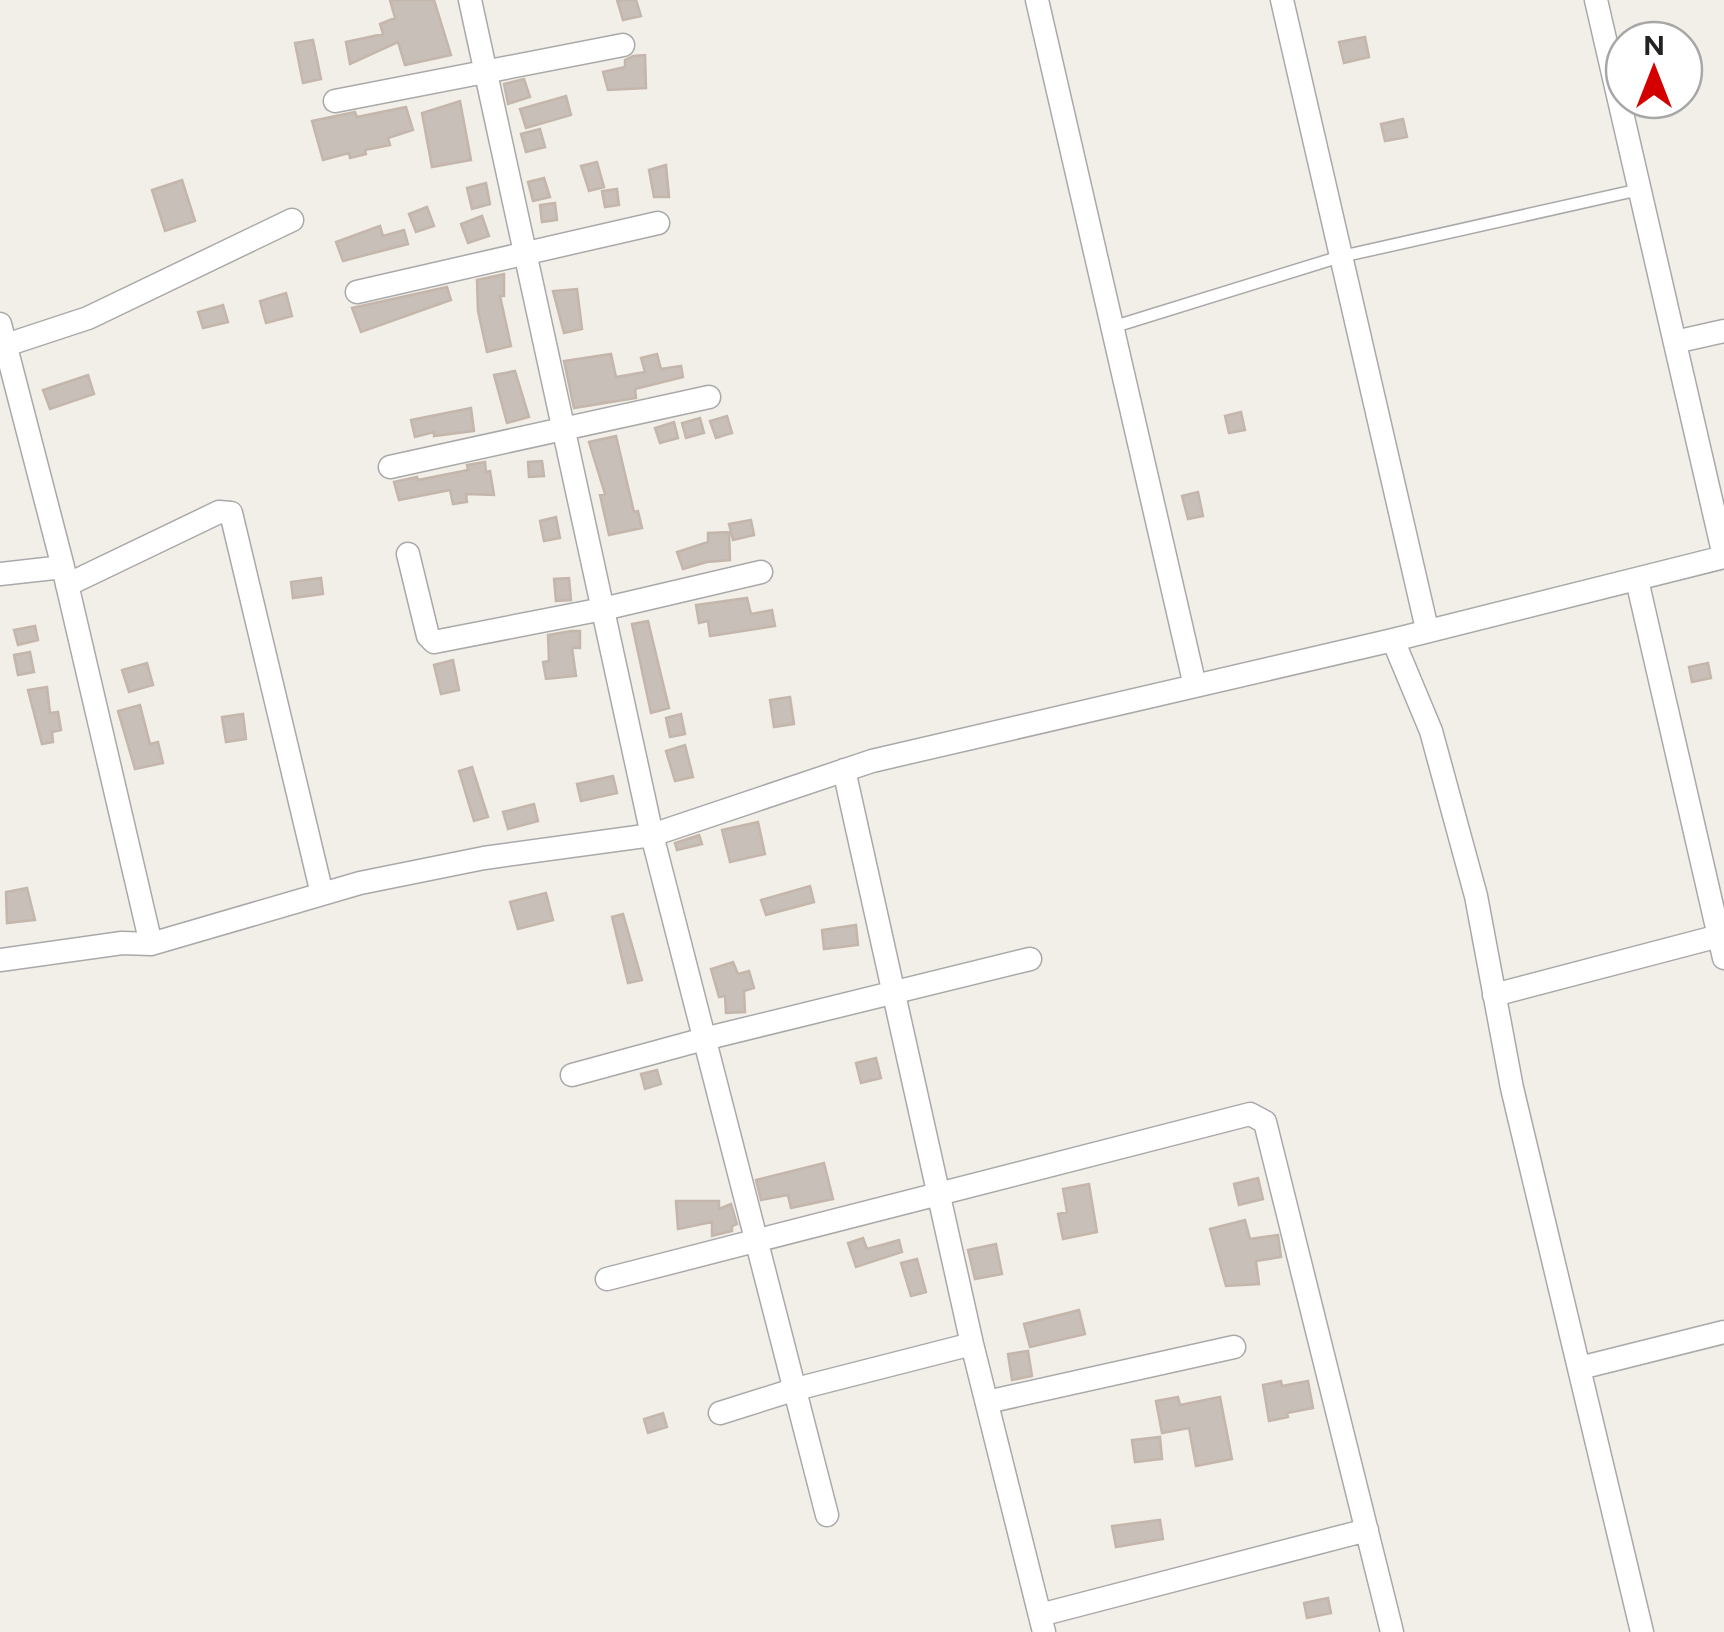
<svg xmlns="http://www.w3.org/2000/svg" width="1724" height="1632" viewBox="0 0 1724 1632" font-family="Figtree,sans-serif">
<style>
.building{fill:#c7bfb8;stroke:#c4b6ab;stroke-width:2.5}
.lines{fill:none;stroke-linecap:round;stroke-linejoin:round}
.service-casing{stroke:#a9a9a9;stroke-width:14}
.minor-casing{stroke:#a9a9a9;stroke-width:25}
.service{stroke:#fff;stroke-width:11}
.minor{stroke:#fff;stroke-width:22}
</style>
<rect width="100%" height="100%" fill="#f2efe9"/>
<path class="building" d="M390,0H434L451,55L405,65L398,42L350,64L346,42L383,34L380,24L395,18Z
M617,0H636L641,16L623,20Z
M1365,37L1369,57L1344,63L1339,42Z
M313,40L321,79L303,83L295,43Z
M645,55L646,88L608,90L603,72L625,67V60L633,56Z
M524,79L530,97L508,104L504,84Z
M566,96L571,115L526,128L520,109Z
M460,101L471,160L432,167L422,113Z
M406,107L413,130L388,138L390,145L365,150L366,154L350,158L349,153L323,160L312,121L355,112L357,117Z
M1403,119L1407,137L1385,141L1381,124Z
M540,129L545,147L526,152L521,134Z
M597,162L604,187L589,191L581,166Z
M666,165L669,197H654L649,170Z
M544,178L550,197L533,201L528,182Z
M182,180L195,221L165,231L152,190Z
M486,183L490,204L472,209L467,188Z
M617,189L619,205L605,207L602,191Z
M555,203L557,220L542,222L540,205Z
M427,207L434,226L416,232L409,214Z
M482,216L489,236L468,243L461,224Z
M380,226L383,236L404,230L408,244L343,261L336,242Z
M504,274V296H500L511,346L487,352L478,311L477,280Z
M447,287L451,300L361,332L352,308Z
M577,289L582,329L564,333L553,291Z
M286,293L292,316L266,323L260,301Z
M223,305L228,322L203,328L198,312Z
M611,354L616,377L645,372L641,358L657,354L661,369L681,366L683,377L635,389L636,398L574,408L564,361Z
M515,371L529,417L507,423L494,375Z
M88,375L94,394L50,409L43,390Z
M471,408L474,431L434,436V432L415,437L411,420Z
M1241,412L1245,430L1229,433L1225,416Z
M727,416L732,433L716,438L710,421Z
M700,418L704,433L686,438L682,423Z
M674,422L678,438L660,443L655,428Z
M616,436L634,512L638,511L642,528L609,535L600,495L605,494L589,442Z
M542,461L544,476L529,477L528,462Z
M485,462L486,472L490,471L494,495L466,494L467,502L453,504L450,490L399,500L394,482L417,477L418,480L468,470L467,465Z
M1198,492L1203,516L1188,519L1182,496Z
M556,517L560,538L544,541L540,521Z
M751,520L754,535L733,540L729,524Z
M729,532L730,560L707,562L683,569L677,552L708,542V533Z
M321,578L323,594L293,598L291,582Z
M569,578L571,600L556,601L554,579Z
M747,598L751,614L772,610L775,626L710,636L708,621L699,623L696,605Z
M648,621L669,708L651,713L632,624Z
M35,626L38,640L18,645L14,630Z
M571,631H580V648H572L576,676L546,679L543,662L549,661L548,635Z
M30,652L34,672L18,675L14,655Z
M453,660L459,690L441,694L434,665Z
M147,663L153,685L129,692L122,670Z
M1708,663L1711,678L1692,682L1689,667Z
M47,687L50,713L58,712L61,730L52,732L53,742L42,744L28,690Z
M790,697L794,724L774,727L770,700Z
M140,705L150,744L158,742L163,763L135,769L118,711Z
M243,714L246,739L226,742L222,717Z
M681,714L685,734L670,737L666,718Z
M685,745L693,777L675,781L666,751Z
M472,767L488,817L474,821L459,771Z
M613,776L617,793L581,801L577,784Z
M534,804L538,821L508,829L503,812Z
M758,822L765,854L730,862L722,830Z
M699,835L702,844L677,850L675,843Z
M810,886L814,902L766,915L761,900Z
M27,888L35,920L7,923L6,892Z
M546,893L553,920L518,929L510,902Z
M623,914L642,980L628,983L612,917Z
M856,925L858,945L824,949L822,930Z
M733,962L738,974L749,971L754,988L744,991L745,1012L726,1013L725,996L719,997L711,969Z
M876,1058L881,1078L861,1083L856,1063Z
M657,1070L661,1084L645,1089L641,1074Z
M824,1163L833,1199L791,1208L788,1195L761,1200L756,1180Z
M1258,1178L1263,1199L1239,1205L1234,1184Z
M1089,1184L1097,1232L1063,1239L1058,1214L1067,1212L1063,1189Z
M676,1201H719V1209L731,1204L737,1224L732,1226V1231L712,1236V1222L678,1229Z
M1245,1220L1250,1239L1278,1235L1281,1257L1256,1261L1259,1284L1226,1286L1210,1229Z
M863,1238L867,1249L899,1240L902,1252L856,1267L848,1243Z
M996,1244L1002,1274L975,1279L968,1250Z
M917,1259L926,1292L911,1296L901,1263Z
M1079,1310L1085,1334L1030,1347L1024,1324Z
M1028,1351L1032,1376L1012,1380L1008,1354Z
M1281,1381L1282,1386L1308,1381L1313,1408L1287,1413L1288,1417L1269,1421L1263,1385Z
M1178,1397L1180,1405L1220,1397L1232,1459L1196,1466L1189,1428L1162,1433L1156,1401Z
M663,1413L667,1427L648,1433L644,1419Z
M1160,1437L1162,1459L1135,1462L1132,1440Z
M1160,1520L1163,1539L1116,1547L1112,1526Z
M1328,1598L1331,1613L1307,1618L1304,1603Z"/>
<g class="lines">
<defs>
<path id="service" d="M1113,327L1339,257L1642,189"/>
<path id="minor" d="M470,0L652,835L827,1515
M1037,0L1195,686
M1282,0L1427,629
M1596,0L1724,556
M335,101L623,45
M357,292L658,223
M0,324L63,567L151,944
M1675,342L1724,331
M6,345L88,318L292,220
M390,467L709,397
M408,554L428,636L434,642L603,609L761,572
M0,574L63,567
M1637,580L1724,958
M67,585L219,512L231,513L322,894
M1393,640L1431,731L1476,896L1512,1088L1642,1632
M844,770L972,1344L1044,1632
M0,960L122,943L151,944L360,883L484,858L652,835L872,761L1393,640L1724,557
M1494,995L1719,936
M572,1075L704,1039L1030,959
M607,1279L1250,1114L1265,1122L1392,1632
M1580,1368L1724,1332
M987,1402L1234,1347
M720,1413L796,1389L972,1344
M1040,1615L1367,1530"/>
</defs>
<use href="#service" class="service-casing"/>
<use href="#minor" class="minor-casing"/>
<use href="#service" class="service"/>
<use href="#minor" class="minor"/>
</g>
<g transform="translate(1654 70)"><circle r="48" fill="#ffffff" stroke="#a7a7a7" stroke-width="2.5"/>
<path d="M0-8L18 38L0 25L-18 38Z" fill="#d40000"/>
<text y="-15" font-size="28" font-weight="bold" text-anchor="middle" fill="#222222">N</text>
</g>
</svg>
